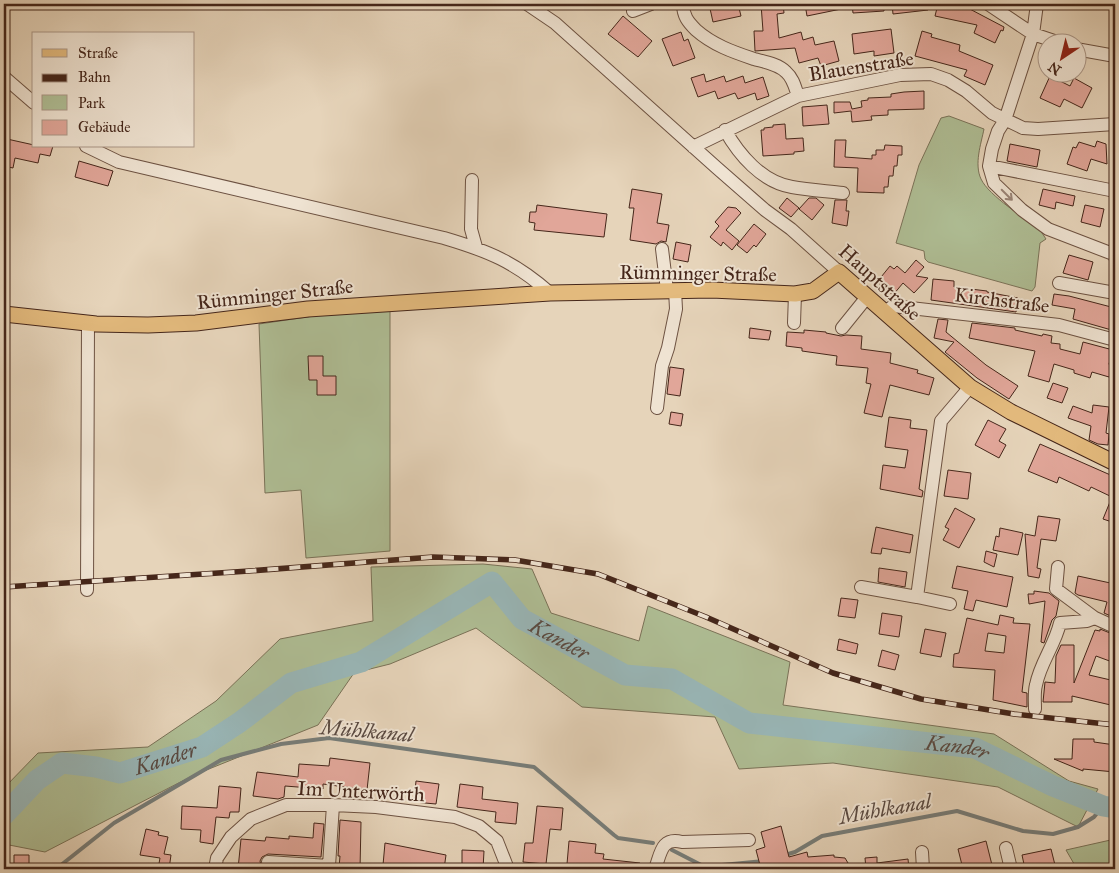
<svg xmlns="http://www.w3.org/2000/svg" width="1119" height="873" viewBox="0 0 1119 873" font-family="'IM FELL Great Primer',serif">
<style>
.green{fill:#afbe95;stroke:#7a7258}
.lines{fill:none;stroke-linecap:round;stroke-linejoin:round}
.stream{stroke:#777d79;stroke-width:4}
.river{stroke:#99b7b8;stroke-width:21}
.building{fill:#e1a699;stroke:#45261a;fill-rule:evenodd}
.minor-casing{stroke:#6d5242;stroke-width:14}
.major-casing{stroke:#45261a;stroke-width:17}
.minor{stroke:#efe3d2;stroke-width:12}
.major{stroke:#e3ba7d;stroke-width:15}
.rail-casing{stroke:#45261a;stroke-width:5.5}
.rail{stroke:#efe3d2;stroke-width:4;stroke-dasharray:11;stroke-linecap:butt}
.oneway{stroke:#9a8476}
.labels{text-anchor:middle;dominant-baseline:central;stroke-width:4;stroke-linejoin:round;paint-order:stroke}
.street-label{font-size:20px;fill:#45261a;stroke:#efe3d2}
.water-label{font-size:21px;font-style:italic;fill:#5a4a42;stroke:#efe3d2}
</style>
<rect width="100%" height="100%" fill="#e6d4ba"/>
<filter id="stains"><feTurbulence type="fractalNoise" baseFrequency=".004" numOctaves="4"/><feColorMatrix values="0 0 0 0 .2 0 0 0 0 .09 0 0 0 0 .02 0 0 0 .5 -.17"/></filter>
<radialGradient id="worn" r=".72"><stop offset=".6" stop-color="#630" stop-opacity="0"/><stop offset="1" stop-color="#630" stop-opacity=".3"/></radialGradient>
<path class="green" d="M949,116L984,129C981,144 974,164 981,179C989,196 1025,218 1040,230L1046,239L1040,243L1035,287L1032,291L928,262L925,259L924,251L896,243L919,165L941,118Z
M390,310V551L306,558L301,490L265,493L259,324L321,315Z
M483,564L532,569L551,613L639,641L648,606L790,662L783,705L994,734L1069,781L1098,789L1078,827L998,787L833,763L739,769L715,717L582,707L476,628L390,664L354,673L318,725L194,775L45,852L4,844V788L38,753L148,747L216,701L280,639L373,621L371,567Z
M1115,839V869H1077L1066,850Z"/>
<g class="lines">
<path class="stream" d="M672,850L707,868L722,865L764,861
M785,855L795,852L822,836L957,811L1023,831L1053,834L1078,827L1094,817L1103,806
M56,869L114,823L221,760L281,744L329,738L534,767L614,835L618,838L653,843"/>
<path class="river" id="s1" d="M4,815L37,780L62,763L96,767L120,773L202,747L240,722L291,683L361,662L492,582L522,619L625,675L672,679L749,723L975,748L1053,786L1103,806L1115,808"/>
</g>
<path class="building" d="M709,4H738L741,16L713,22Z
M761,4H783L784,13L777,14L779,38L801,32L803,40L813,37L815,45L834,41L839,61L821,66L818,58L799,63L795,48L755,51L754,31H763Z
M805,4H846V8L807,16Z
M852,4H884V11L853,13Z
M892,4H927L928,10L893,14Z
M938,4H966V7L1004,27L1003,31L1001,30L995,43L974,33L977,25L935,16Z
M623,16L652,41L638,57L608,34Z
M891,29L894,53L874,56V51L854,54L852,34Z
M922,31L932,34L931,37L960,45L959,51L993,65L985,85L964,76L967,70L915,56Z
M681,32L684,41L688,39L695,58L673,66L662,39Z
M704,74L706,82L724,76L726,82L743,76L745,83L763,77L769,96L757,100L755,93L738,99L735,93L718,99L715,91L698,97L691,78Z
M1050,76L1070,86L1074,78L1092,88L1082,108L1064,99L1060,107L1040,98Z
M924,91V109L888,110V115L871,116L872,120L852,122L851,111L834,113V102H850L852,109L862,107L861,101L868,100V98L891,97V94L904,92Z
M827,105L829,124L803,126L802,107Z
M785,124L786,139L803,138L804,151L794,152V154L763,156L761,130H764V128L773,127V125Z
M7,139L34,145V146H53L50,156L40,154L38,163L15,158L13,168L4,166V154Z
M835,140H846L845,157L872,159V155H876V150H884L885,145L902,146V155H898L897,166H894L893,176H889L888,187H884V193L857,192L858,168L834,167Z
M1097,141L1106,144L1107,164L1091,159L1087,171L1067,164L1073,147L1076,148L1079,142L1095,147Z
M1010,144L1040,150L1037,167L1007,161Z
M79,161L113,171L108,186L75,177Z
M632,189L662,194L657,223L669,225L666,242L661,241L656,244L630,240L634,208H629Z
M1043,189L1075,196L1073,206L1056,202L1055,209L1039,205Z
M787,198L799,208L791,217L779,208Z
M809,198H816L824,205L812,220L799,209Z
M835,200H847L846,211H849L847,226L832,223Z
M537,205L607,214L604,237L534,230L535,223L529,222L530,212H536Z
M1085,205L1104,209L1100,227L1081,222Z
M728,207L736,208L741,213L726,230L739,241L732,250L723,242L721,246L710,237L719,226L715,222Z
M754,224L766,234L756,247L754,245L747,253L737,245Z
M676,242L691,245L688,262L673,259Z
M1069,255L1093,262L1088,280L1063,273Z
M916,260L924,267L916,276L928,278L914,293L903,283L893,295L877,282L890,266L894,269L897,266L905,273Z
M933,279L954,281V287L987,291V292L1018,298L1016,312L931,300Z
M1054,294L1069,296L1115,308V331L1073,319L1075,309L1052,305Z
M938,319L948,320L946,332L986,365L1018,386L1009,399L977,378L945,352L954,342L934,338Z
M972,323L1015,328V330L1042,336L1043,334L1052,336L1051,343L1060,344V349L1080,354L1083,342L1113,350L1109,364L1113,370L1109,377L1092,372L1090,378L1074,373V370L1054,364L1049,382L1028,376L1035,351L969,338Z
M750,328L771,331L769,340L749,338Z
M804,330L826,332V333L841,336L846,335L862,336L861,349L891,353L890,363L918,370L917,373L934,378L929,395L890,385L882,417L864,413L871,384L866,383L868,368L836,365L837,356L802,351V348L786,346L787,332L804,333Z
M308,356H323V376H336V395H317V380H309Z
M670,367L684,369L680,396L667,394Z
M1053,383L1068,388L1062,403L1047,398Z
M1093,405L1109,407L1106,433L1109,434L1108,445L1098,444L1089,440L1091,426L1068,418L1073,406L1092,413Z
M671,412L683,414L681,426L669,424Z
M889,417L911,420L910,428L927,430L919,489L923,491L922,497L880,489L883,465L905,468L908,450L885,447Z
M988,420L1006,429L999,441L1006,445L999,458L975,445Z
M1040,444L1115,477V523L1103,519L1112,497L1091,487L1089,491L1059,477L1057,483L1028,471Z
M948,470L971,473L968,499L944,496Z
M955,508L975,519L959,548L943,540L949,529L945,527Z
M1038,516L1060,519L1056,541L1041,539L1037,568L1041,569L1039,578L1028,576L1025,534L1035,536Z
M876,527L913,535L910,553L882,548L881,554L871,553Z
M1000,528L1023,533L1018,555L993,550L996,536L999,537Z
M986,551L997,554L994,567L984,562Z
M957,566L1013,577L1007,607L976,600L973,611L964,609L968,591L952,588Z
M879,568L907,572L905,587L878,582Z
M1078,576L1115,584V618L1104,613L1107,602L1078,595L1075,593Z
M1034,591L1049,593L1059,601L1056,616L1052,620L1044,643L1041,642L1045,601L1029,604L1028,594H1034Z
M841,598L858,600L855,618L838,616Z
M882,613L902,616L899,637L879,634Z
M1000,615L1014,618L1013,623L1030,624L1022,692L1027,693V707L993,700L995,670L953,667L954,654L959,653L967,618L998,625ZM988,633L1006,636L1004,653L985,651Z
M925,629L946,633L941,657L920,653Z
M1100,629L1115,635V663L1096,656L1089,675L1115,681V706L1072,696V702H1043L1045,682L1055,683L1056,656L1061,645H1074V683L1095,630L1100,631Z
M839,639L858,644L856,654L837,650Z
M882,650L899,655L895,670L878,666Z
M1073,739H1094V742L1115,745V772L1083,769V771L1054,759H1072Z
M330,758L370,763L367,790L323,784V789L285,786L284,797L278,799L253,796L257,772L298,777L299,764L329,766Z
M416,781L439,784L436,804L414,802Z
M460,784L483,787L482,799L518,803L516,824L495,822L496,812L457,807Z
M219,786L241,788L239,812H230L229,818L216,817L213,844L200,842L201,830L181,829L182,806L217,808Z
M537,806L563,808L561,830L550,829L546,864L523,862L525,843H533Z
M340,820L361,822L360,869L339,868L340,856H338Z
M314,823L324,824L321,857L268,854L262,857L260,861L261,866L265,869H238L241,839L265,841L266,837L289,839V836L313,838Z
M781,826L789,857L807,852L808,857L834,855V857L845,858L848,863L846,869H761L756,850L765,847L761,832Z
M146,829L159,832L158,835L168,837L164,854L171,855L169,869H158L160,858L140,855Z
M569,841L596,844L595,853L604,854L603,859L640,863V869H600L590,868L591,866L567,864Z
M986,841L993,869H963L958,849Z
M385,843L446,855L444,869H411L383,865Z
M1051,849L1056,869H1025L1022,855Z
M462,850L484,851L483,869H462Z
M14,855H29V869H14Z
M877,857V863L908,859L909,869H866L865,858Z"/>
<g class="lines">
<defs>
<path id="minor" d="M527,4L555,23L717,168L765,210L791,229L839,272
M683,4C683,16 688,22 696,30C713,45 733,52 754,59C765,62 778,64 786,72C793,78 795,87 798,96
M988,4L1033,34L1057,42
M1037,4L1033,34L1005,120L998,131L992,149L989,166L994,183L1022,210L1048,229L1113,254L1115,257
M633,11L651,4
M1076,49L1115,56
M4,77L34,103
M725,130C739,155 762,182 792,187C808,190 826,191 843,193
M86,146L119,162L444,238C488,251 515,262 550,293
M693,147L798,96L900,75L931,74L948,80L966,91L992,113L1023,128L1038,129L1115,124
M989,166L1115,191
M472,180L471,229L476,247
M662,249L667,290
M1059,283L1115,293
M885,312L893,306L1059,325L1115,340
M794,323L795,294
M842,328L867,297
M657,408L662,366L668,348L676,309L675,290
M1058,567L1056,589L1095,618L1115,627
M861,587L917,597
M87,590L88,323
M950,604L917,597L941,421L970,387
M1035,709C1035,701 1034,692 1036,685C1040,663 1055,645 1060,623L1087,621L1095,618
M1006,848L1011,869
M922,852L923,869
M268,862L329,866L333,805
M215,869L217,858L231,837L251,819L286,805H333L376,807L455,817L479,826L497,841L508,869
M655,869C661,853 661,837 682,842L749,840"/>
<path id="major" d="M4,314L96,324L148,325L196,323L308,309L550,293L712,290L795,294L813,291L839,272L970,387L1011,412L1115,463"/>
</defs>
<use href="#minor" class="minor-casing"/>
<use href="#major" class="major-casing"/>
<use href="#minor" class="minor"/>
<use href="#major" class="major"/>
<defs>
<path id="rail" d="M4,587L249,571L433,557L515,560L598,574L706,617L833,673L921,699L1014,714L1115,725"/>
</defs>
<use href="#rail" class="rail-casing"/>
<use href="#rail" class="rail"/>
</g>
<defs><path id="oneway-shaft" d="M-6 0H5M1.5-3L5.5 0L1.5 3" fill="none" stroke-width="1.6" stroke-linecap="round" stroke-linejoin="round" transform="scale(1.25)"/></defs>
<use class="oneway" href="#oneway-shaft" transform="translate(1007 195) rotate(45)"/>
<g class="labels">
<g class="street-label">
<text transform="translate(861 66) rotate(-9)">Blauenstraße</text>
<text transform="translate(698 273) rotate(1)">Rümminger Straße</text>
<text transform="translate(880 282) rotate(42)">Hauptstraße</text>
<text transform="translate(275 294) rotate(-6)">Rümminger Straße</text>
<text transform="translate(1002 300) rotate(7)">Kirchstraße</text>
<text transform="translate(361 791) rotate(3)">Im Unterwörth</text>
</g>
<g class="water-label">
<text stroke="none"><textPath href="#s1" startOffset="650">Kander</textPath></text>
<text transform="translate(367 731) rotate(5)">Mühlkanal</text>
<text stroke="none"><textPath href="#s1" startOffset="1070">Kander</textPath></text>
<text stroke="none"><textPath href="#s1" startOffset="185">Kander</textPath></text>
<text transform="translate(885 809) rotate(-10)">Mühlkanal</text>
</g>
</g>
<rect width="1119" height="873" fill="none" stroke="#e6d4ba" stroke-width="20"/>
<rect x="5" y="5" width="1109" height="863" fill="none" stroke="#45261a" stroke-width="2.5"/>
<rect x="10" y="10" width="1099" height="853" fill="none" stroke="#45261a"/>
<rect x="32" y="32" width="162" height="115" fill="#efe3d2" stroke="#ab9788"/>
<rect x="42" y="49" width="25" height="8" fill="#e3ba7d" stroke="#ab9788"/>
<text x="78" y="58" font-size="15" fill="#45261a">Straße</text>
<rect x="42" y="74" width="25" height="8" fill="#45261a" stroke="#ab9788"/>
<text x="78" y="82" font-size="15" fill="#45261a">Bahn</text>
<rect x="42" y="95" width="25" height="15" fill="#afbe95" stroke="#ab9788"/>
<text x="78" y="108" font-size="15" fill="#45261a">Park</text>
<rect x="42" y="120" width="25" height="15" fill="#e1a699" stroke="#ab9788"/>
<text x="78" y="132" font-size="15" fill="#45261a">Gebäude</text>
<g transform="translate(1062 58) rotate(215)"><circle r="24" fill="#efe3d2" stroke="#ab9788"/>
<path d="M0-4L9 19L0 12L-9 19Z" fill="#8f2418"/>
<text y="-8" font-size="14" font-weight="bold" text-anchor="middle" fill="#45261a">N</text>
</g>
<rect width="100%" height="100%" filter="url(#stains)"/>
<rect width="100%" height="100%" fill="url(#worn)"/>
</svg>
